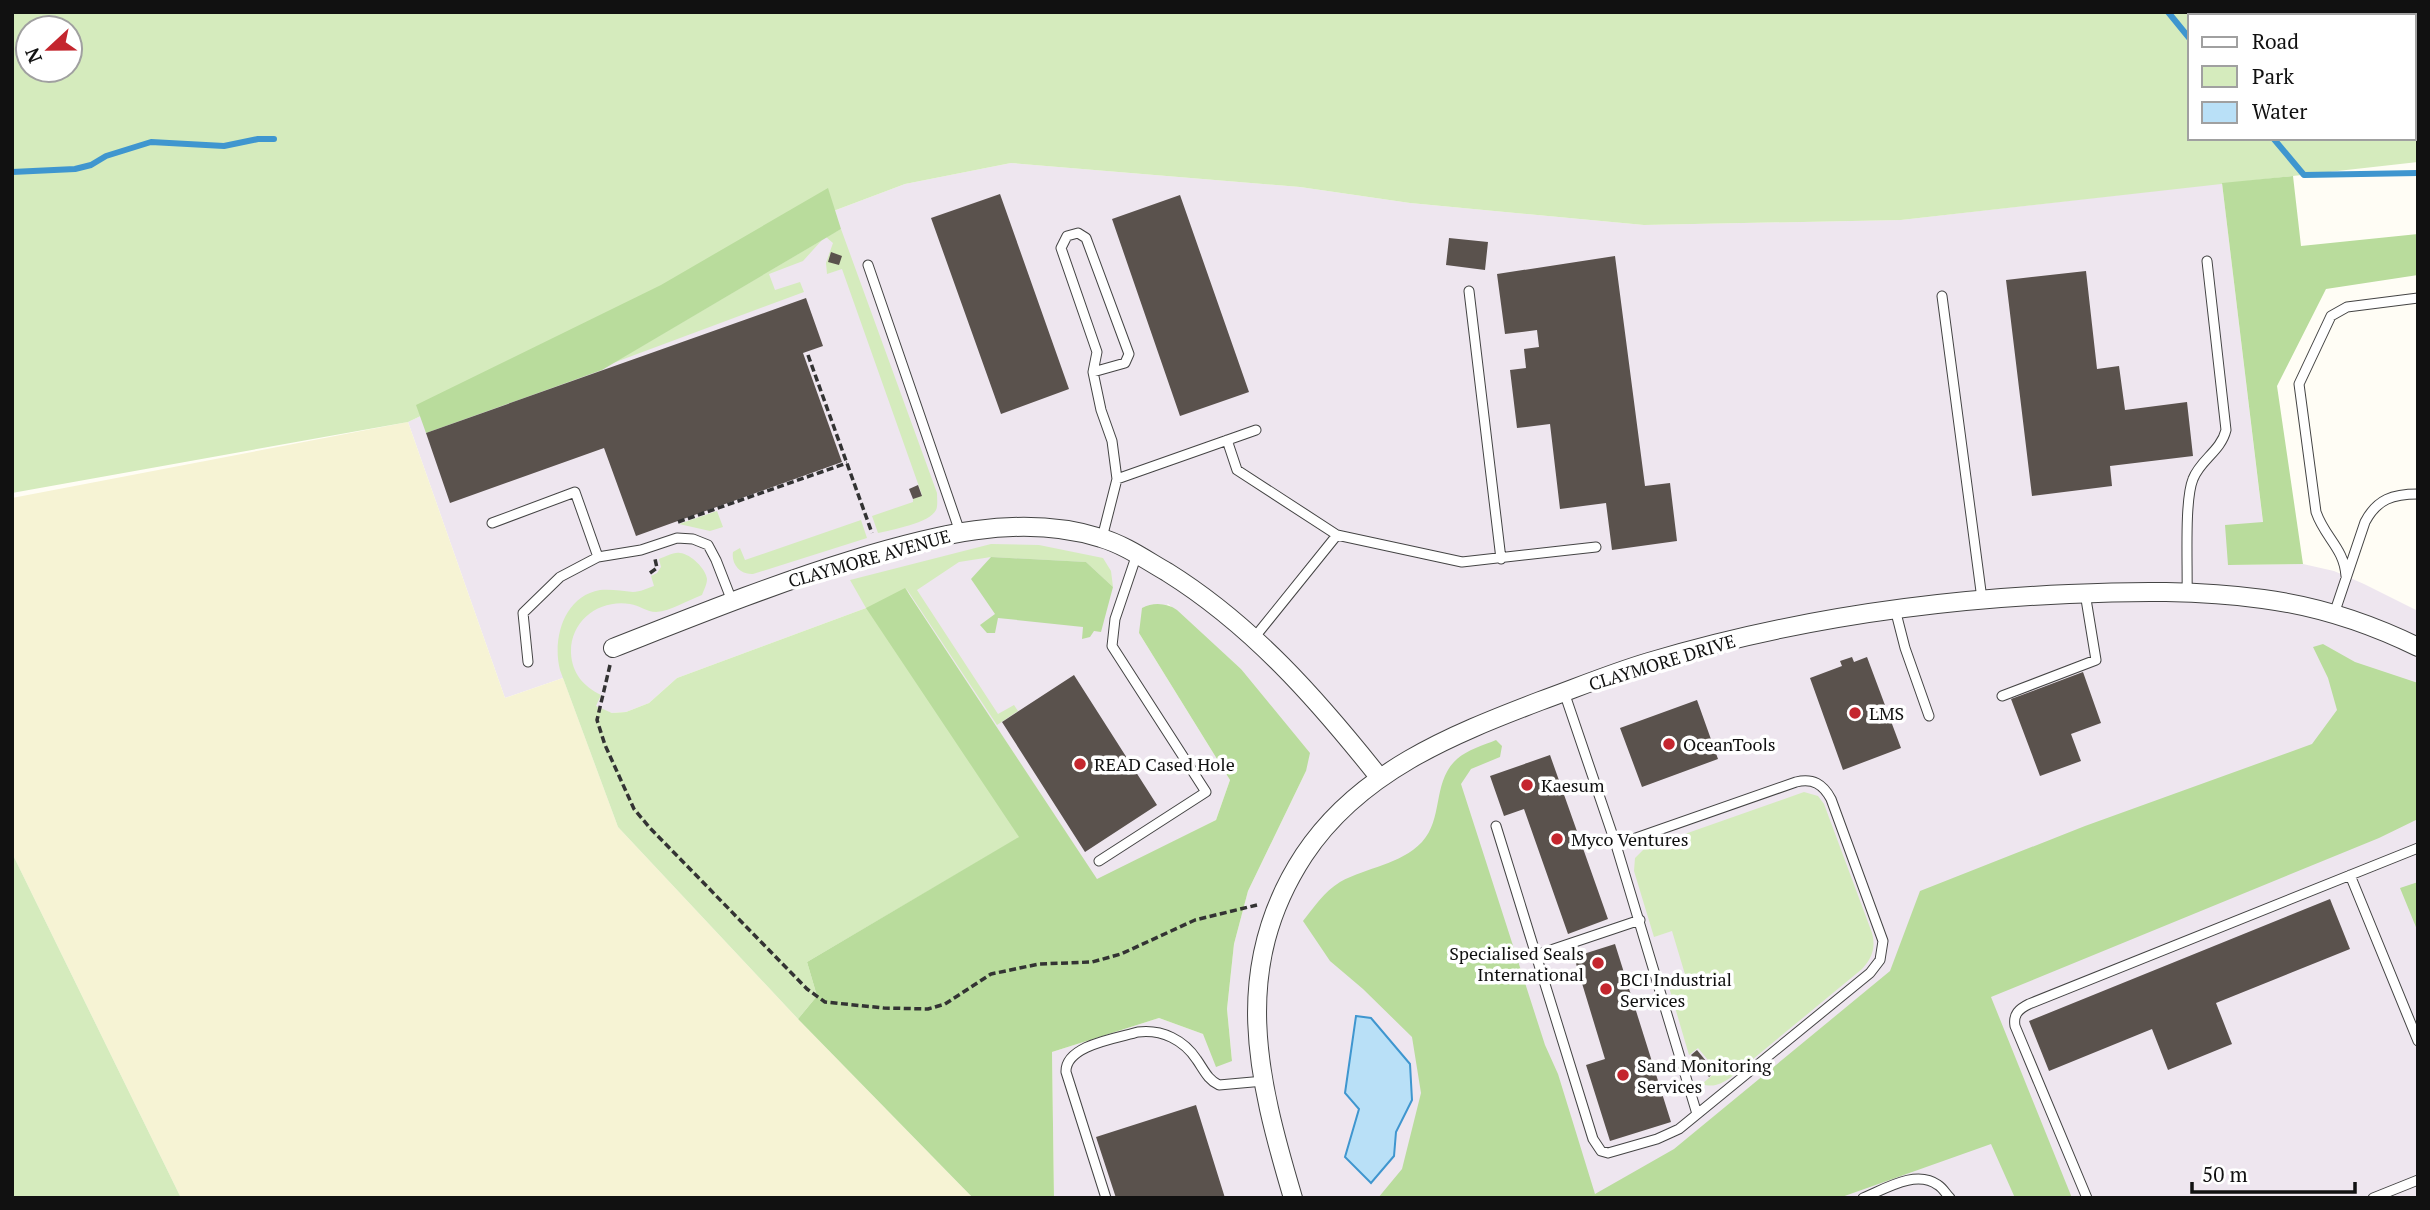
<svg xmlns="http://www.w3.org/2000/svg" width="2430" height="1210" viewBox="0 0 2430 1210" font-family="'PT Serif',serif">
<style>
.industrial{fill:#eee6ef}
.farmland{fill:#f6f3d4}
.green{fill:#d5ebbd;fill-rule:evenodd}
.forest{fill:#b9dc9c}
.water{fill:#b9e0f7;stroke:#3f96cf;stroke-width:2}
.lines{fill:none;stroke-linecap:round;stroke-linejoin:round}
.stream{stroke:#3f96cf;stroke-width:6}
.building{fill:#5a524d}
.service-casing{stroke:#444;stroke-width:11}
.minor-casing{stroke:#444;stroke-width:20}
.path{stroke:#333;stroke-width:3.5;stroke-dasharray:7 3.5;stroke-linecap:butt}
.service{stroke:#fff;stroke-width:9}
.minor{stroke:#fff;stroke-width:18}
.poi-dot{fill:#c4262e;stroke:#fff;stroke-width:2.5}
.labels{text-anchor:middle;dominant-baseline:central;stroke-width:7;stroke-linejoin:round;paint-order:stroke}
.street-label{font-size:18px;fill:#111;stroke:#fff}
.poi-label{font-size:18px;fill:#111;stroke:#fff;text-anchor:start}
</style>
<rect width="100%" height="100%" fill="#fffdf5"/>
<path class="industrial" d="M1011,163L1300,187L1410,203L1644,225L1901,220L2222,183L2263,523L2228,565L2303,564L2334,571L2364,584L2418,611V1198H1054L1052,1052L1159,1018L1203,1034L1232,1060L1227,1009L1234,944L1248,891L1306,771L1241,669L1168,604L1139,633L1230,780L1216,820L1097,880L905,588L866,608L677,678L649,703L626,712L612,713L600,709L589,703L563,678L505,698L408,422L707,281L828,213L905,184Z"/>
<path class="farmland" d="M408,422L505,698L563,678L618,827L798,1019L973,1198H181L12,853V498Z"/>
<path class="green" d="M12,12H2418V162L1901,220L1644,225L1410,203L1300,187L1011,163L905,184L828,213L707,281L408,422L12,493ZM2190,16H2414V138H2190ZM28,28H70V70H28Z
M841,229L937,493C937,498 938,506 936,510C930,523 891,530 878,533L872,516L913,502V499L922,495L842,269L827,274L826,263L833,243L826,237Z
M822,240L803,261L769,274L775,290L800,282L804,292L613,363Z
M717,511L723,527L710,531L679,524Z
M861,520L867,538L753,574C740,575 731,564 733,552L740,548L745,560Z
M991,544L1039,545L1103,558L1111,571L1113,587L1086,562L991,557L959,562L917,590L998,714L1014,705L1018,711L997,725L906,588L1020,837L807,962L817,996L798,1019L618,827L560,670C552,639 564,596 600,590C612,589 622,591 633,592C640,592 648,588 654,586L651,576L657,573L661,567L659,559C665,557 673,552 680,553C691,554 706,569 707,579C707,584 704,590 702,595C688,600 671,611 656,612C647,612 639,605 630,604C600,599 570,620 571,653C572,673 583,686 601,695L596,706L612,713L626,712L649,703L677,678L866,608L850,580Z
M1804,792L1818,796L1824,804L1872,933C1876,948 1872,958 1862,969L1730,1078C1721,1084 1713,1088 1702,1084L1717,1071L1698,1048L1689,1055L1669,987L1687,981L1672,931L1654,937L1634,871L1635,858L1645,848Z
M12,853L181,1198H12Z"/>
<path class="forest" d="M2293,176L2301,246L2418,234V275L2326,289L2277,386L2303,564L2228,565L2225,525L2263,522L2222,183Z
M828,188L841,229L602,370L426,433L416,405L661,285Z
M991,557L1086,562L1113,587L1101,632L1094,631L1090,637L1082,639L1083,627L998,618L995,633H987L980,625L995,614L971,579Z
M905,588L1097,879L1216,820L1230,780L1139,633L1142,608C1153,602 1167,603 1177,610L1241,669L1310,753L1306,771L1248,891L1234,944L1227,1009L1232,1061L1216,1067L1203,1034L1159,1018L1052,1052L1054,1198H973L798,1019L817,996L807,962L1019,837L866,608Z
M2323,644L2355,662L2418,683V819L2379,838L1991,997L2072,1198H2015L1991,1144L1839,1198H1378L1402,1169L1421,1093L1412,1037L1363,989L1330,961L1303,921C1314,907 1324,892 1340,882C1367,867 1400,865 1422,842C1444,818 1432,781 1457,759C1467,750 1484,745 1496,740L1502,746L1500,757L1471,769L1461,784L1545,1045L1558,1074L1595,1194L1674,1149L1890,971L1920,891L2085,826L2312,744L2337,710L2328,678L2313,647Z
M2418,882V932L2400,888Z"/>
<path class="water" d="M1356,1016L1371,1018L1410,1064L1412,1100L1396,1132L1394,1156L1371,1183L1345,1157L1359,1109L1345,1093Z"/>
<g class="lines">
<path class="stream" d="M2168,12L2190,39
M2273,138L2304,175L2418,173
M12,172L75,169L91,165L106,156L151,142L224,146L258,139H274"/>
</g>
<path class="building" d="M1000,194L1069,389L1001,414L931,218Z
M1180,195L1249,392L1180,416L1112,219Z
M1449,238L1488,242L1485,270L1446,265Z
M831,252L842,256L839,265L828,262Z
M1615,256L1645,486L1670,483L1677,541L1612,550L1606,503L1560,509L1550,424L1517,428L1510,370L1526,368L1524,349L1539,347L1537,330L1505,334L1497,274Z
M2086,271L2097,369L2119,366L2125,410L2187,402L2193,456L2110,466L2112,486L2032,496L2006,280Z
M806,298L823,346L803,353L842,462L636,536L604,448L450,503L426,433Z
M918,485L922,496L913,499L909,489Z
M1852,657L1854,662L1867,657L1901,748L1843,770L1810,678L1842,666L1840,661Z
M2083,672L2101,723L2071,734L2081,761L2040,776L2011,699Z
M1074,675L1157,805L1085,852L1002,722Z
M1697,700L1718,759L1642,787L1620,728Z
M1550,755L1608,919L1568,934L1524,809L1504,816L1490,776Z
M2330,899L2350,949L2216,1003L2232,1044L2168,1070L2152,1029L2049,1071L2029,1021Z
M1615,944L1671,1122L1610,1141L1586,1065L1605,1059L1574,957Z
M1697,1050L1715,1072L1709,1077L1691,1055Z
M1196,1105L1225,1198H1116L1096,1137Z"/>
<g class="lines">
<defs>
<path id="service" d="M868,265L960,532
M1469,291L1501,559
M1942,296L1982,599
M1093,372L1125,363L1129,354L1086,238L1078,233L1067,236L1061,248L1097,352L1093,372L1101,410L1112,441L1117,479L1102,538
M1227,440L1237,470L1337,535L1462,562L1596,547
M1117,479L1256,430
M492,523L575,492L598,557
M2346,576C2344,548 2325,538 2316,512L2299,384L2331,316L2347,307L2418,298
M2187,594C2188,567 2184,501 2193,479C2200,460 2221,451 2226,430L2207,261
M1895,609L1905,648L1929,716
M2334,614L2365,522C2377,499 2393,494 2418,494
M1254,638L1337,535
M528,662L523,613L560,577L598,557L641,550L677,538L693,539L708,545L716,560L732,601
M1564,692L1616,845L1697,1114
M2002,696L2096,660L2085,593
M1496,826L1593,1139L1601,1151L1608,1153L1657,1139L1679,1129L1870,973L1880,960L1883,941L1831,799C1823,784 1813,778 1796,782L1616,845
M1099,861L1206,792L1112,646L1115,619L1137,554
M2350,875L2418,1041
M1536,955L1640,920
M1106,1198L1066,1072C1065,1045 1118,1038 1138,1032C1162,1029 1184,1040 1197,1060C1204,1070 1208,1080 1219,1085L1264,1081
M1863,1198C1885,1189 1916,1169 1938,1185C1943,1188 1946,1194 1950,1198
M2087,1198L2015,1026C2013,1014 2019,1009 2029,1004L2418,848
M2373,1198L2418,1180"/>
<path id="minor" d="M613,648C692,617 771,585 852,560C931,536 1019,512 1101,538C1125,545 1146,560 1167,572C1252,625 1317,699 1379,777
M1293,1198C1257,1077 1230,968 1304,855C1359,772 1451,735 1540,701C1576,688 1612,673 1649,662C1786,621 1927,600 2069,594C2133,591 2199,590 2263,599C2317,606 2369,623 2418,647"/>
</defs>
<use href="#service" class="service-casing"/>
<use href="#minor" class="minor-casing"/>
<path class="path" d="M808,355L872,533
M678,522L847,463
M650,573L657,568L655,559
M610,665L597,720L605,745L634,809L650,828L807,989L825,1002L884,1008L928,1009L945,1004L991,974L1039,964L1092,962L1121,954L1195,920L1257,905"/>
<use href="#service" class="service"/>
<use href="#minor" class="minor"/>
</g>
<g class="poi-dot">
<circle cx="1855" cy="713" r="7"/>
<circle cx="1669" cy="744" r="7"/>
<circle cx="1080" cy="764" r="7"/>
<circle cx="1527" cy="785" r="7"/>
<circle cx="1557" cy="839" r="7"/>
<circle cx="1598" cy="963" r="7"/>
<circle cx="1606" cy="989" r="7"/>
<circle cx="1623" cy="1075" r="7"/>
</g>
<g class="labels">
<g class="street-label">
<text transform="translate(869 558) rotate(-16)">CLAYMORE AVENUE</text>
<text transform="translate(1662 662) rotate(-17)">CLAYMORE DRIVE</text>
</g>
<g class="poi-label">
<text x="1869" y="713">LMS</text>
<text x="1683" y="744">OceanTools</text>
<text x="1094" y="764">READ Cased Hole</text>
<text x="1541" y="785">Kaesum</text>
<text x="1571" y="839">Myco Ventures</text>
<text x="1584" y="953" text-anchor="end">Specialised Seals<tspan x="1584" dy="21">International</tspan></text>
<text x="1620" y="979">BCI Industrial<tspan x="1620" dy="21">Services</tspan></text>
<text x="1637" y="1065">Sand Monitoring<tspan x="1637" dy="21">Services</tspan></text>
</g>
</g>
<rect width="2430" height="1210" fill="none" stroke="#111111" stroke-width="28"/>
<rect x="2188" y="14" width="228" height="126" fill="#ffffff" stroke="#a0a0a0" stroke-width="2"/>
<rect x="2202" y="37" width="35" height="10" fill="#ffffff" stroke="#a0a0a0" stroke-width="2"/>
<text x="2252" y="49" font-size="21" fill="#111111">Road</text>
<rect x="2202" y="66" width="35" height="21" fill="#d5ebbd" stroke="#a0a0a0" stroke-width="2"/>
<text x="2252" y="84" font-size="21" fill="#111111">Park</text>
<rect x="2202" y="102" width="35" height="21" fill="#b9e0f7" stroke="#a0a0a0" stroke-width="2"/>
<text x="2252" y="119" font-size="21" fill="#111111">Water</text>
<g transform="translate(49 49) rotate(248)"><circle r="33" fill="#ffffff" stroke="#a0a0a0" stroke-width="2"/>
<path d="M0-5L12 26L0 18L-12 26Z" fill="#c4262e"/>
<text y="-10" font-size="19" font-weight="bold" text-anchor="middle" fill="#111111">N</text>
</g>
<path d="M2192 1182v10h163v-10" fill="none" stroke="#111111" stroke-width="3.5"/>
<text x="2202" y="1182" font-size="21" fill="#111111" stroke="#ffffff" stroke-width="5" paint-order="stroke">50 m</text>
</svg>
